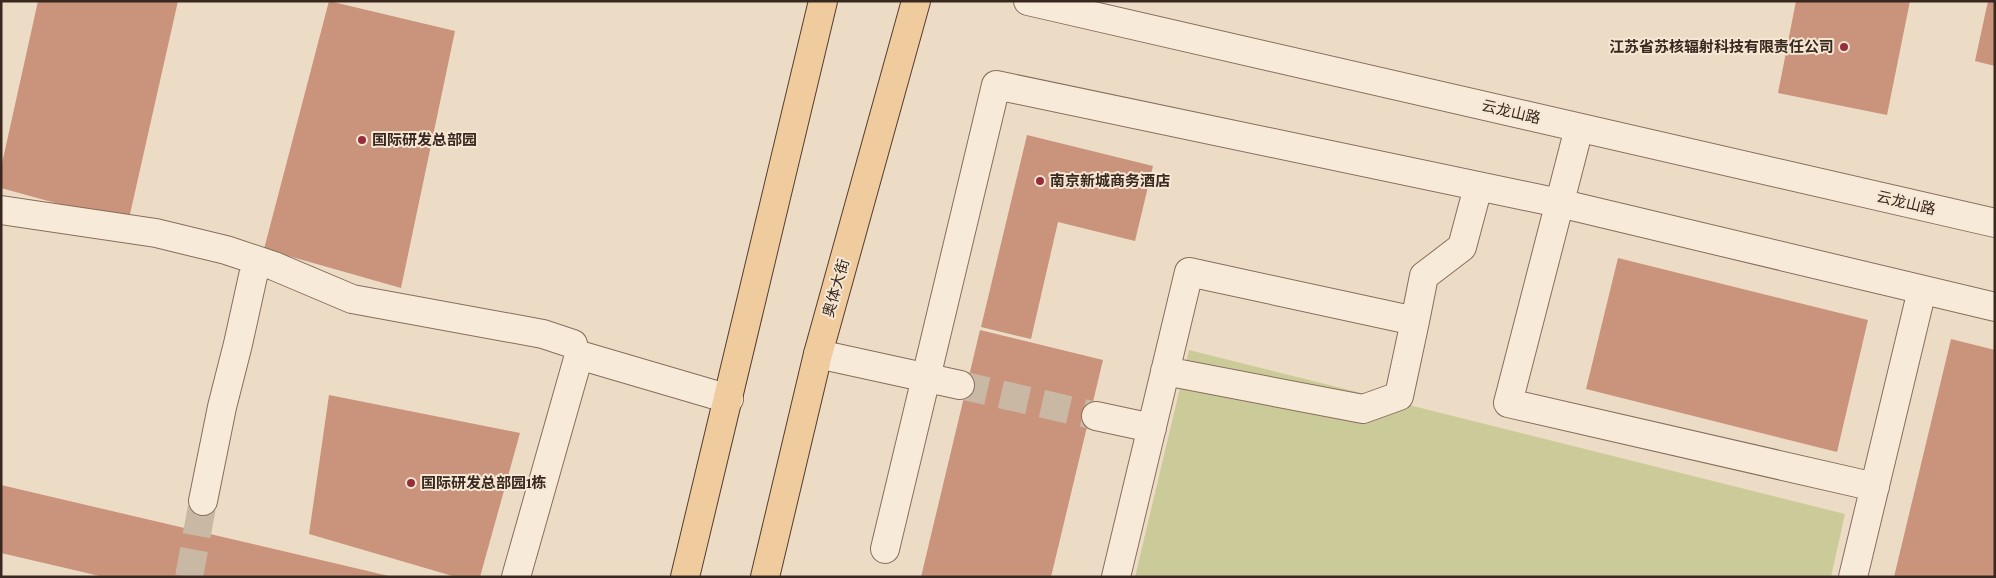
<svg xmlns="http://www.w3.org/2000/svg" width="1996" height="578" viewBox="0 0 1996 578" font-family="'Crimson Pro','Noto Sans SC',serif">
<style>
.green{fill:#cbca99}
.building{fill:#ca937c}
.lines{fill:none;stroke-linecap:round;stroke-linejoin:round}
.minor-tunnel{stroke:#c9b8a4;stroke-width:28;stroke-dasharray:28 14;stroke-linecap:butt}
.minor-casing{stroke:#876d5c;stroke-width:30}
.major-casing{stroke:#553c30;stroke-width:30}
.minor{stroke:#f8ead8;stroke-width:28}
.major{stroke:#efcb9e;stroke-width:28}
.poi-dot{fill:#952d3b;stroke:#f5e7d4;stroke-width:2}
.labels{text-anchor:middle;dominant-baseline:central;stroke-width:4;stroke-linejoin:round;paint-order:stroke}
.poi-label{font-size:15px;font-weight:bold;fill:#38281f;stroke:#f5e7d4;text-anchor:start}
.street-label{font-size:15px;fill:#38281f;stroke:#f5e7d4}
</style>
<rect width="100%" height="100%" fill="#eddcc5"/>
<path class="green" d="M1189,350L1845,514L1831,577H1135Z"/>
<path class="building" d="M38,1H178L128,223L1,188V168Z
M329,1L455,31L401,288L264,249Z
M1796,1H1910L1887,115L1778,93Z
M1988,1H1995V66L1975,61Z
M1027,135L1153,166L1135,241L1058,222L1031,339L981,327Z
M1618,258L1868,320L1837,452L1586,389Z
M980,330L1103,360L1051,577H921Z
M1951,339L1995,350V577H1894Z
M329,395L520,433L480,577H456L309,534Z
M1,485L389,576V577H104L1,553Z"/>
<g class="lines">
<path class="minor-tunnel" d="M960,385L1096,416
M189,577L203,501"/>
<defs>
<path id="minor" d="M1028,1L1995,223
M1579,128L1508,403L1875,487
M1,210L156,233L226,250L274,266L352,299L543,334L573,344
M818,354L960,385
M1165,371L1363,409L1399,396L1415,321
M1096,416L1152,428
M203,501L222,407L238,344L253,276L259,261
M885,549L996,85L1559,203L1995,307
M516,577L579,355L729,399
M1116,577L1189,272L1415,321L1424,276L1462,247L1478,187
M1853,577L1922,290"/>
<path id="major" d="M685,577L823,1
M765,577L818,354L916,1"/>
</defs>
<use href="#minor" class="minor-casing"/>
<use href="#major" class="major-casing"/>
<use href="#minor" class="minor"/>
<use href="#major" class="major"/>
</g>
<g class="poi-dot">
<circle cx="1844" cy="47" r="5"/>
<circle cx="362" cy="140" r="5"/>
<circle cx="1040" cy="181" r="5"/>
<circle cx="411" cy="483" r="5"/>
</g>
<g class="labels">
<g class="poi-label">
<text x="1834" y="47" text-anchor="end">江苏省苏核辐射科技有限责任公司</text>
<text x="372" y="140">国际研发总部园</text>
<text x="1050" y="181">南京新城商务酒店</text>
<text x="421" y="483">国际研发总部园1栋</text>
</g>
<g class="street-label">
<text transform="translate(1511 112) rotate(13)">云龙山路</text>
<text transform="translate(1906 203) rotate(13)">云龙山路</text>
<text transform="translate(836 288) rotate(-74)">奥体大街</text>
</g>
</g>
<rect width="1996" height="578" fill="none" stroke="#38281f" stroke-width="5"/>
</svg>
